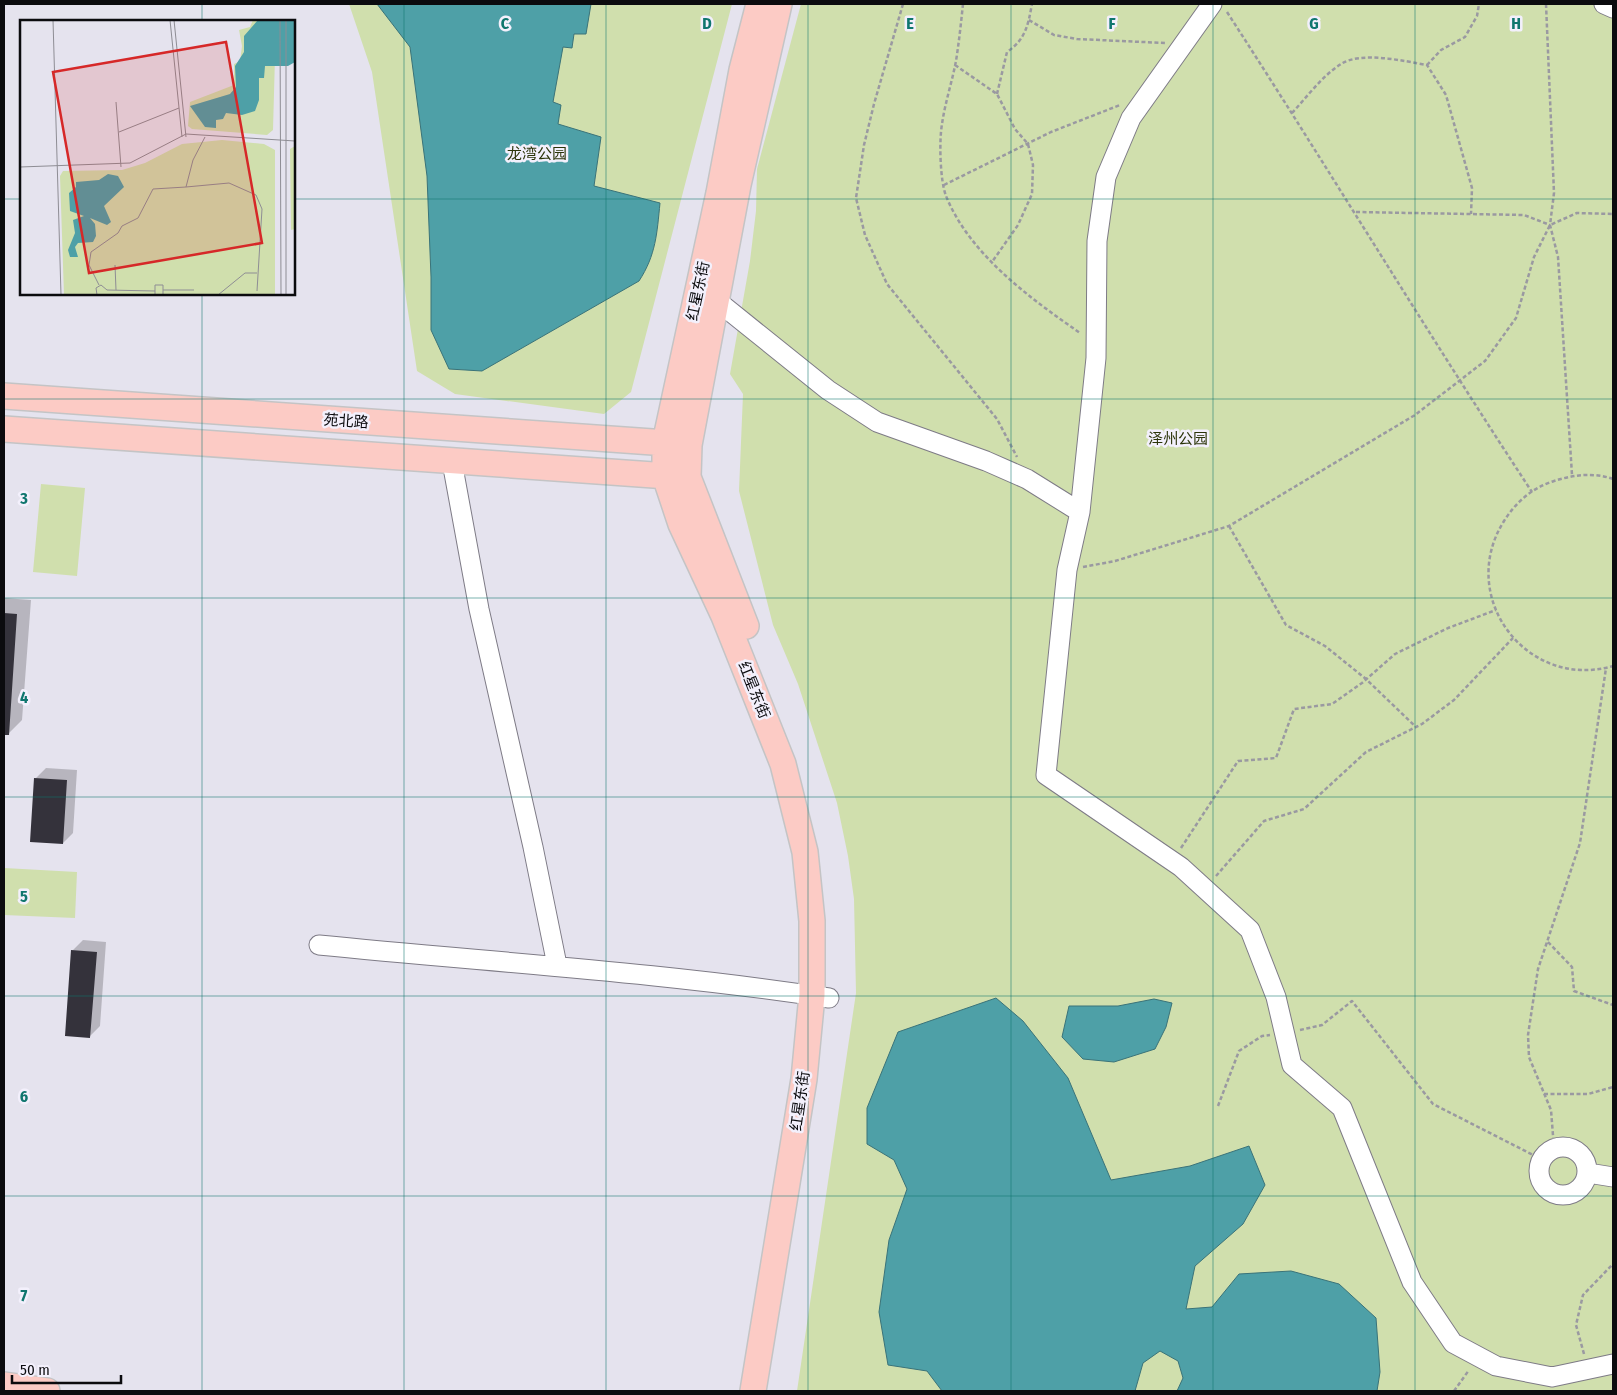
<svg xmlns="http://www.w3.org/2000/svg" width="1617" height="1395" viewBox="0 0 1617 1395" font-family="'Fira Sans Condensed','Noto Sans SC',sans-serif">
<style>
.green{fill:#d0dfad}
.water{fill:#4ea0a7;stroke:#3a7379}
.shadow{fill:#0003}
.building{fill:#34323b}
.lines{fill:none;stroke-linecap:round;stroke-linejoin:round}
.minor-casing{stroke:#7e7b86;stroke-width:21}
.major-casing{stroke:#c4c4c5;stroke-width:28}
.path{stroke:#9a99a1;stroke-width:2.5;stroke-dasharray:4 2.5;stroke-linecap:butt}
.minor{stroke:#fff;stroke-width:19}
.major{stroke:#fccbc5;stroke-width:25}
.grid{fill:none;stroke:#0f766e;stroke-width:1;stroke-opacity:0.55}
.labels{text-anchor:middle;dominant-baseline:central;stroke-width:5;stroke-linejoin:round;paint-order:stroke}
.park-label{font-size:15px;fill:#2b3408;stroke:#f3f0fc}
.street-label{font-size:15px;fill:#0b0b0e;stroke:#f3f0fc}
.inset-road{fill:none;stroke:#8e8d94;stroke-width:1}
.view{fill:#d62828;fill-opacity:0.15;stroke:#d62828;stroke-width:2.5}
.inset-edge{fill:none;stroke:#0b0b0e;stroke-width:2.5}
.grid-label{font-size:16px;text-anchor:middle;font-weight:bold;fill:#0f766e;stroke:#f3f0fc;stroke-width:5;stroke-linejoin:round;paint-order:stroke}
</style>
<rect width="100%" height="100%" fill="#e5e3ee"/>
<path class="green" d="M349,4H732L631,392L604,414L455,394L417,371L372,72Z
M801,4H1613V1391H797L856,993L854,899L848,856L837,803L798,684L773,625L739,491L743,394L730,374L750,261L756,211L757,169Z
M41,484L85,488L77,576L33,572Z
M4,868L77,872L75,918L4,915Z"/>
<path class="water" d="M377,4H591L586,34H574L572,48L563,47L553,102L561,105L558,124L601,137L594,186L660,203C657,233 656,255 639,281L482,371L449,369L431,330V277L427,176L410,47Z
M996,998L1023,1021L1068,1078L1111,1180L1190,1166L1249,1146L1265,1185L1243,1224L1195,1266L1186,1309L1212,1307L1239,1274L1291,1271L1339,1284L1376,1318L1380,1372L1377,1391H1177L1183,1378L1178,1361L1160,1351L1143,1363L1135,1391H942L927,1371L888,1365L879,1312L889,1240L907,1189L894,1160L867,1144V1108L898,1032Z
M1154,999L1172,1003L1166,1027L1155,1049L1114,1062L1083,1059L1062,1037L1069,1006H1118Z"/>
<path class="shadow" d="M4,598L31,600L22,720L8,734H4Z
M46,768L77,770L73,833L63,843L35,779Z
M83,940L106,942L100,1026L90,1036L72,951Z"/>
<path class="building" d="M4,613L17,614L9,735H4Z
M34,778L67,780L63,844L30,842Z
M71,950L97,952L90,1038L65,1036Z"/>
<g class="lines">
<defs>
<path id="minor" d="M1604,4L1613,8
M716,300L828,390L877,422L986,461L1027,479L1080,512L1067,570L1046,775L1181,867L1250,930L1276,997L1292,1065L1342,1108L1412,1282L1453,1343L1496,1366L1552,1377L1613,1364
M452,462L479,609L533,847L557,965
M1080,512L1096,358L1097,241L1106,177L1131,118L1212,4
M319,945C489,962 660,972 829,998
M1539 1171a24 24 0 1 1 48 0a24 24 0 1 1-48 0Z
M1588,1173L1613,1177"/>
<path id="major" d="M4,396L681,444
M4,429L682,477
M746,626L688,477L689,445L738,185L779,4
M4,1385L47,1391
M753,1391L804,1079L812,995V921L805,852L783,764L724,616L681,524L665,476V443L719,193L742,70L759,4"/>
</defs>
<use href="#minor" class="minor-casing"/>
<use href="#major" class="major-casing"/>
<path class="path" d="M903,4L874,104L864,145L856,198L865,235L887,284L997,419L1017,457
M963,4C961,23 959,42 956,61C952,82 945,103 942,124C939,141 940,180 946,196C970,255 1030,298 1080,333
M1546,4L1554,193L1550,225L1558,257L1572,475
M1227,12C1330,171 1428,334 1532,492
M1029,20L1054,35L1077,39L1165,43
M955,65L997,94L1015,129L1028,144L1033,165L1032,194L1018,225L992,262
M1427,65L1441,50L1465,37L1477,16L1479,4
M997,94L1007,52C1026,39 1028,25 1032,4
M1292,113C1307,97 1322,76 1341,64C1361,51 1404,61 1427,65L1446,95L1472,188L1471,214
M944,185L1051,132L1120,105
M1356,212L1524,215L1550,225
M1613,479C1593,472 1573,475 1554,481C1532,488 1516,502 1504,521C1456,597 1527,691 1613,666
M1229,526L1286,625L1325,646L1366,679L1416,727
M1083,567L1115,561L1229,526L1415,415L1485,361L1516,318L1534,257L1550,225L1577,213L1613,214
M1181,848L1238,761L1276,758L1294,709L1332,704L1362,683L1395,654L1448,628L1496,610
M1216,876L1264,821L1304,809L1366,752L1422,724L1454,700L1513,638
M1548,942L1572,967L1574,991L1613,1005
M1300,1030L1322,1025L1352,1001L1433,1104L1541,1159
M1544,1094H1588L1613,1087
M1218,1106L1239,1051L1262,1036L1270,1035
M1554,1148L1551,1110L1529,1057L1528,1035L1538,969L1580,843L1606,668
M1584,1354L1576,1325L1583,1295L1613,1264
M1454,1391L1469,1370"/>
<use href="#minor" class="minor"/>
<use href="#major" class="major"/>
</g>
<path class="grid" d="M202,4V21M404,4V1391M606,4V1391M808,4V1391M1011,4V1391M1213,4V1391M1415,4V1391M4,199H21M294,199H1613M202,294V1391M4,399H1613M4,598H1613M4,797H1613M4,996H1613M4,1196H1613"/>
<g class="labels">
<g class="park-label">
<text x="537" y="154">龙湾公园</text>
<text x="1178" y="439">泽州公园</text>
</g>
<g class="street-label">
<text transform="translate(698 291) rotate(-78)">红星东街</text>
<text transform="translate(346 421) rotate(4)">苑北路</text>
<text transform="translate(754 690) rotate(68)">红星东街</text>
<text transform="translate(800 1101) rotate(-82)">红星东街</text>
</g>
</g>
<g transform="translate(20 20)">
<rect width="275" height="275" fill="#e5e3ee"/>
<path d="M233,0H256L253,110L247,115L172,109L168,106L170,82L214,65V44L220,41L222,26L219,10L230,7ZM202,120L244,124L255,130V275H44L40,156L43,151L102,150L125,143L162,124ZM275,126V209L271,210L270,129Z" fill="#d0dfad"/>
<path d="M238,0H275V42L268,46H245L244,58H239V80L235,91L222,95L206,93L203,99L196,100V108L185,107L170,86L210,74L216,67L215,46L224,32V16ZM88,154L98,156L104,167L84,186L91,202L87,205L70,198L75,204L76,216L73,222L58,223L55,227L58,237H50L48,230L55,213L53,200L64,196L50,191L49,173L56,167V162L79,160Z" fill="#4ea0a7"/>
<path class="inset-road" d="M33,0L41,275M150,0L162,117M154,0L166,117M260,0L261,275M266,0V275M96,82L101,147M99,112L159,88M0,147L110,143L166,114L275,121M166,167L209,163L236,175L242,189L237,271M95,245L96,270M79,265L69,245L71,232L98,213L102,206L118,198L133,169L166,167L173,140L185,117M143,270H174M77,275L76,268L81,265L87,270L135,271M135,275V265H143V275M198,275L225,253H237"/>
<path class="view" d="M206,22L242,223L69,253L33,52Z"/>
<rect width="275" height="275" class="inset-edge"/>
</g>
<g class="grid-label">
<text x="505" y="29">C</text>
<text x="707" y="29">D</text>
<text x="910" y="29">E</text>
<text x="1112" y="29">F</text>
<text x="1314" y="29">G</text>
<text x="1516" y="29">H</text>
<text x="24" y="504">3</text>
<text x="24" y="703">4</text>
<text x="24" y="902">5</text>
<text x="24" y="1102">6</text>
<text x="24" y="1301">7</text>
</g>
<rect width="1617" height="1395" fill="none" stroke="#0b0b0e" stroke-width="10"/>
<path d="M12 1375v8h109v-8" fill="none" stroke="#0b0b0e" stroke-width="2.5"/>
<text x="20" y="1375" font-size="15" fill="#0b0b0e" stroke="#f3f0fc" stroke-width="4" paint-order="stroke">50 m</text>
</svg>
